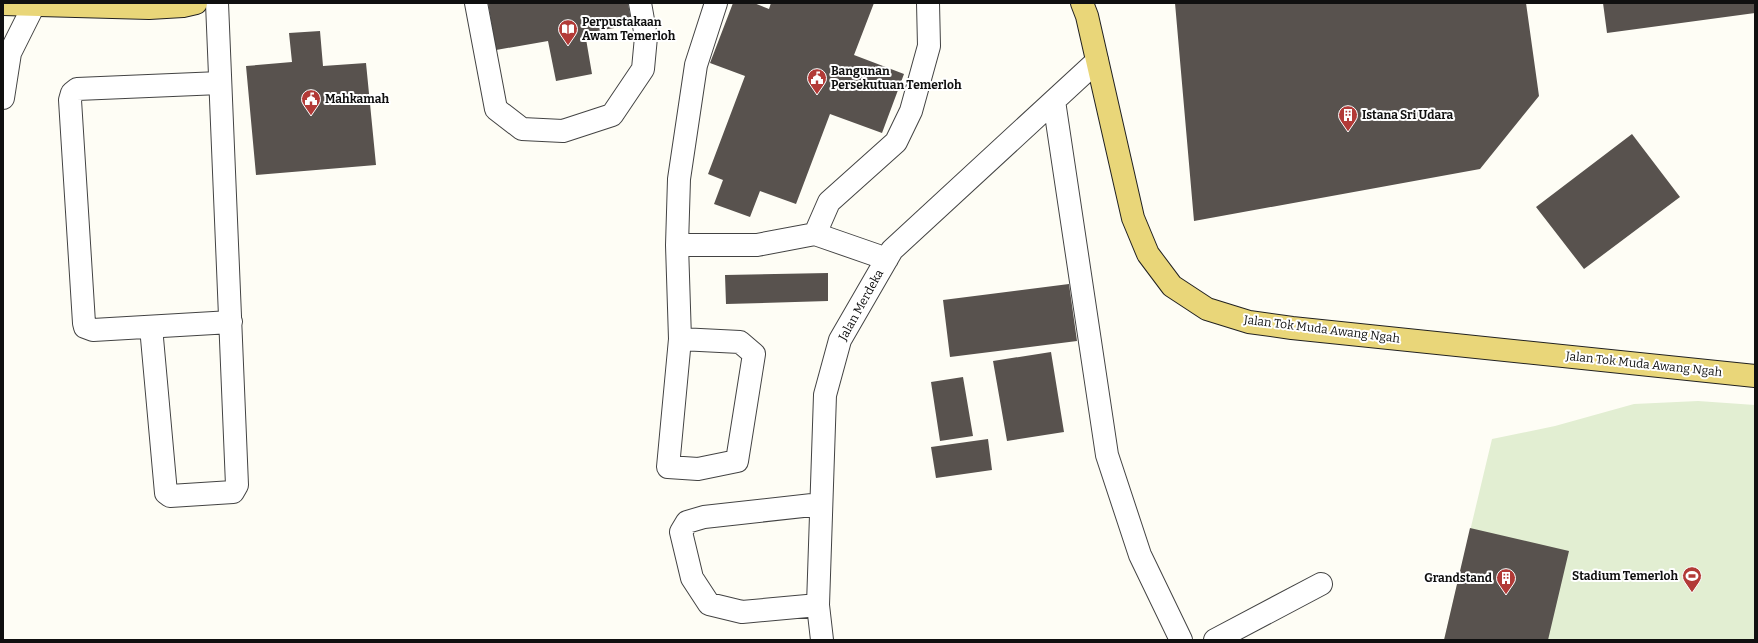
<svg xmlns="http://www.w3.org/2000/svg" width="1758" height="643" viewBox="0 0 1758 643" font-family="Bitter,serif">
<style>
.pitch{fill:#e2eed2}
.building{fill:#58524e}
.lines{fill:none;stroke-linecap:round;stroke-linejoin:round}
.minor-casing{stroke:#434343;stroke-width:24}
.major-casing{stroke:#212121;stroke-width:24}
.minor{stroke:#fff;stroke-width:22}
.major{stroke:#e9d679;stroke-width:22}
.labels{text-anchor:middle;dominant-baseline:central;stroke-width:4;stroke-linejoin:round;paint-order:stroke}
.poi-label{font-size:12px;font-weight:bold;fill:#101010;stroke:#fff;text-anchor:start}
.street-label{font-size:12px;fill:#101010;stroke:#fff}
</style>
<rect width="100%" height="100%" fill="#fefdf5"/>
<path class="pitch" d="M1698,401L1755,405V640H1444L1492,439L1555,426L1634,404Z"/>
<path class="building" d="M488,3H628L632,25L585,33L592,74L556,81L548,41L496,50Z
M733,3H754L769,9L771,3H874L854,55L904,74L882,133L830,114L796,204L760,191L750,217L714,204L723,180L708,174L745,76L710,63Z
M1175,3H1526L1539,96L1480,169L1194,221Z
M1603,3H1755V13L1607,33Z
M320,31L323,66L366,63L376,165L256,175L246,66L292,62L289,33Z
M1632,134L1680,197L1584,269L1536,207Z
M828,273V301L726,304L725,275Z
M1069,284L1077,341L950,357L943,300Z
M1051,352L1064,432L1007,441L993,361Z
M963,377L973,436L940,441L931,382Z
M988,439L992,470L936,478L931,447Z
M1470,528L1569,551L1548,640H1444Z"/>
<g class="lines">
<defs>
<path id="minor" d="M476,3L496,109L522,129L563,131L612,115L643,69L646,37L640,3
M220,83L77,89L72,93L70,100L84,323L85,327L93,330L231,322
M3,98L10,53L34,5
M1054,101L1107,455L1140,555L1181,640
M815,234L829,202L896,142L911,111L929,46L928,3
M677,245H757L815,234L887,259
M151,327L166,493L170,496L233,492L237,485L217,3
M680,339L740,342L754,354L737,461L698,469L668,467L680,339L677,245L679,179L696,65L716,3
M818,605L742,612L709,604L692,578L681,532L687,522L704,517L821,504
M822,640L818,605L825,395L840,340L892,250L1097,61
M1215,640L1321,584"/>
<path id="major" d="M1082,3L1087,16L1133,218L1148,254L1172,286L1207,309L1249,322L1292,328L1755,376
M3,4L149,8L183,6L196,3"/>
</defs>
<use href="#minor" class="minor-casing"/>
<use href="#major" class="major-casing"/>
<use href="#minor" class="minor"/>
<use href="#major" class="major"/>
</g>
<defs>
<symbol id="library-pin" viewBox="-11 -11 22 30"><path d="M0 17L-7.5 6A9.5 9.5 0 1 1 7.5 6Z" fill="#b23a37" stroke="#fff"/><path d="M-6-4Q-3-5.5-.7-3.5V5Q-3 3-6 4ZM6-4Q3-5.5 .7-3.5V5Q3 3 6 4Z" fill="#fff"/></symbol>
<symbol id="civic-pin" viewBox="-11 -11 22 30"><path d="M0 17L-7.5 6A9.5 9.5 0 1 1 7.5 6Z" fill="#b23a37" stroke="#fff"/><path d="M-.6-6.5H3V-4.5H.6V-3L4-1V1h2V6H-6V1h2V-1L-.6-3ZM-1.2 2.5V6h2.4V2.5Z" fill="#fff"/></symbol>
<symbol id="building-pin" viewBox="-11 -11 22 30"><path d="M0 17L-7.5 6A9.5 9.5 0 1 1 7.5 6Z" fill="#b23a37" stroke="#fff"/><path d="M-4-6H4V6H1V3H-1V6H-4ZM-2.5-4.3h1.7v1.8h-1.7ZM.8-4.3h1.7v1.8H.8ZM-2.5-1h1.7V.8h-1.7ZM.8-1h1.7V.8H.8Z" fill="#fff"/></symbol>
<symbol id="stadium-pin" viewBox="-11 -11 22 30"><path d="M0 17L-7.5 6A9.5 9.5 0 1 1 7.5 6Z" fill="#b23a37" stroke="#fff"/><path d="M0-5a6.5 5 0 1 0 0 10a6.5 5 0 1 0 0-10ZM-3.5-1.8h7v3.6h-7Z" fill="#fff"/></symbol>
</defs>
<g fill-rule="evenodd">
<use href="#library-pin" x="557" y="18" width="22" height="30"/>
<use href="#civic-pin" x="806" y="67" width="22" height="30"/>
<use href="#civic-pin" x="300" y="88" width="22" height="30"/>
<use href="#building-pin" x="1337" y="104" width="22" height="30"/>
<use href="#stadium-pin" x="1681" y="565" width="22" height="30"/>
<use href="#building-pin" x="1495" y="567" width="22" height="30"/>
</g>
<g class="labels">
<g class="poi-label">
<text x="582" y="22">Perpustakaan<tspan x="582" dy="14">Awam Temerloh</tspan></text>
<text x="831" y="71">Bangunan<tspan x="831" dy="14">Persekutuan Temerloh</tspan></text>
<text x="325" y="99">Mahkamah</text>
<text x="1362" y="115">Istana Sri Udara</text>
<text x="1678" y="576" text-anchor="end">Stadium Temerloh</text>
<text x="1492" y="578" text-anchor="end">Grandstand</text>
</g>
<g class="street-label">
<text transform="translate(861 305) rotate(-61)">Jalan Merdeka</text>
<text transform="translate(1322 329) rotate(7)">Jalan Tok Muda Awang Ngah</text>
<text transform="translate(1644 364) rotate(6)">Jalan Tok Muda Awang Ngah</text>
</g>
</g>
<rect width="1758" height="643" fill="none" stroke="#101010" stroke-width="8"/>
</svg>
